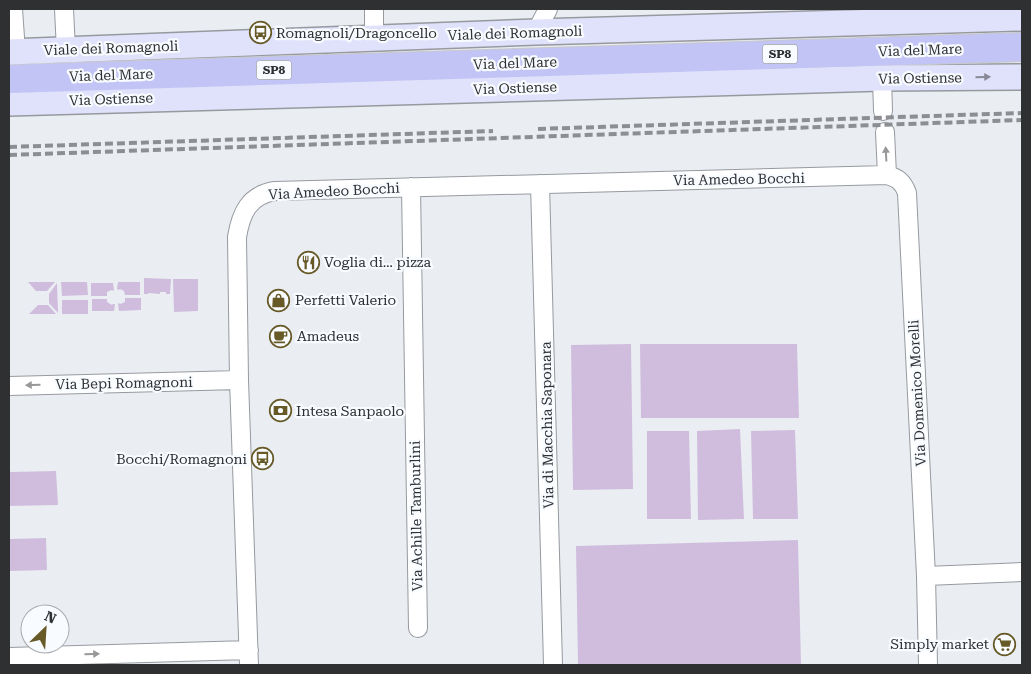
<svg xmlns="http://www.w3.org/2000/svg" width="1031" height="674" viewBox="0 0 1031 674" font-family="'Roboto Serif',serif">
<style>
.grass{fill:#d0bddd}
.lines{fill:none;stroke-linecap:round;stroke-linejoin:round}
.street-casing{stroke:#969a9f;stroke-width:20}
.secondary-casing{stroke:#969a9f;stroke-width:28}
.primary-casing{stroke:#c9c9ca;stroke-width:30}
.street{stroke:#fff;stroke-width:18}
.secondary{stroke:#e0e1fa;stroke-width:25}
.primary{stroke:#c1c4f5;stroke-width:28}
.rail{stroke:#8c8e92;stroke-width:4;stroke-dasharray:8 4;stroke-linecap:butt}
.oneway{fill:#888896}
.oneway2{fill:#979898}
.labels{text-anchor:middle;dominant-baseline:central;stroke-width:4.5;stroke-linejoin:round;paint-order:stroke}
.shield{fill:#f8fbff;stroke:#6b6d70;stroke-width:1}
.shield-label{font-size:12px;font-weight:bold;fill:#2f3032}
.poi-label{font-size:14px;fill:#2f3032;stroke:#f8fbff;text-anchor:start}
.street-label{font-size:14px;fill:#2f3032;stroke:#f8fbff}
</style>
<rect width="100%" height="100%" fill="#eaeef3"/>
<path class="grass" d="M144,278L171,279L170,294H166V292H160V294L149,293L148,294H144Z
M173,279H198V311L174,312Z
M28,282H55L47,291H36Z
M61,282H87L88,295L62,296Z
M118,282H140V295H125L124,291L120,289L119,290L117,289Z
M57,283L58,313L49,303V294Z
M91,283H113L114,290L113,291L112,290L107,292V296H91Z
M125,298H141V310L119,311L118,304L119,303L120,304L125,302Z
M92,299H107V302L112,305L113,304H115L114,311H92Z
M62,300H88V314H62Z
M38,305H48L56,314H29Z
M631,344L633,489L573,490L571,345Z
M640,344H797L799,418H641Z
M740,429L744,519L698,520L697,431Z
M795,430L798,519H753L751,431Z
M647,431H689L691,519H647Z
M56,471L58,505L9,506V472Z
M46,538L47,570L9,571V539Z
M798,540L801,665H578L576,546Z"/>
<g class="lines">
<defs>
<path id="street" d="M13,9L16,52
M64,9L66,50
M536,32L548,9
M374,38V9
M882,78L883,111
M885,132L887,175
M540,184L553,665
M411,187L418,628
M9,386L239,380
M926,576L1022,572
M9,657L249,650
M249,665L239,380L237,237C241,213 249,195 275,191L887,175C898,178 903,182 907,193L926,576L928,665"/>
<path id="secondary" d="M9,52L536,32L1022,18
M9,103L882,78L1022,77"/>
<path id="primary" d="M9,79L1022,47"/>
</defs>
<use href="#street" class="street-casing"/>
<use href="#secondary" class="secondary-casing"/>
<use href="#primary" class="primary-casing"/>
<use href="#street" class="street"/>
<use href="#secondary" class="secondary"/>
<use href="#primary" class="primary"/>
<path class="rail" d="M538,129L1022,113
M9,147L493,131
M9,155L1022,120"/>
</g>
<defs><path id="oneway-solid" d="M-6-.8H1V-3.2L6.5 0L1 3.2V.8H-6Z" transform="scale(1.25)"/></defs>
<use class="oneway" href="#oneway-solid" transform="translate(983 77) rotate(-1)"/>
<g class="oneway2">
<use href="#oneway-solid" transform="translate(886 154) rotate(-93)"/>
<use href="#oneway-solid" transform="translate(33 385) rotate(179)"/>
<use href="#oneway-solid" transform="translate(92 654) rotate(-2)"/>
</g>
<defs>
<symbol id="bus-ring" viewBox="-11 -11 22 22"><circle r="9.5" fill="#f8fbff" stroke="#675a27" stroke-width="1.5"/><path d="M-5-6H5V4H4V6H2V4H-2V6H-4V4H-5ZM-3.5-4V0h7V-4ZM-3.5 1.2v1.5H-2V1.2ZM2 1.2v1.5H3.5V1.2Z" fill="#675a27"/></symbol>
<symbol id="restaurant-ring" viewBox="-11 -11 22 22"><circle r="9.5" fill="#f8fbff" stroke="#675a27" stroke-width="1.5"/><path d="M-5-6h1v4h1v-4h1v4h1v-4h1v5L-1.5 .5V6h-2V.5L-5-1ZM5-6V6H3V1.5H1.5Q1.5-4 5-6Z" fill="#675a27"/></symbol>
<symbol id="shop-ring" viewBox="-11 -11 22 22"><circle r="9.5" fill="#f8fbff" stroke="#675a27" stroke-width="1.5"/><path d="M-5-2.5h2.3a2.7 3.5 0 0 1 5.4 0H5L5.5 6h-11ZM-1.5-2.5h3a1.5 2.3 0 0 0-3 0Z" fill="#675a27"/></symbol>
<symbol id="cafe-ring" viewBox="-11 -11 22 22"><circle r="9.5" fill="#f8fbff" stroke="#675a27" stroke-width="1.5"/><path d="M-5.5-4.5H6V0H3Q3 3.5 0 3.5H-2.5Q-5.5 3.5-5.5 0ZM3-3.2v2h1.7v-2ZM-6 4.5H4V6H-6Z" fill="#675a27"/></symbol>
<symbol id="bank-ring" viewBox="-11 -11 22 22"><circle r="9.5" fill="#f8fbff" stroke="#675a27" stroke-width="1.5"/><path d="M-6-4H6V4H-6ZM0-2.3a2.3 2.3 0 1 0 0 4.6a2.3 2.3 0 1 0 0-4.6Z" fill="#675a27"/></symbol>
<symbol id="supermarket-ring" viewBox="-11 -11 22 22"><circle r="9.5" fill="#f8fbff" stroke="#675a27" stroke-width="1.5"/><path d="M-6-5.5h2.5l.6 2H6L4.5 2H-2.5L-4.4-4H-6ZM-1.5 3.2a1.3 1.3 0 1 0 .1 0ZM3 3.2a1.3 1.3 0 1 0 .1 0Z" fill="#675a27"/></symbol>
</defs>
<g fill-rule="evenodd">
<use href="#bus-ring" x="248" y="20" width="25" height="25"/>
<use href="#restaurant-ring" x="296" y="250" width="25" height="25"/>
<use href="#shop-ring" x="266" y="288" width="25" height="25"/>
<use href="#cafe-ring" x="268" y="324" width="25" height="25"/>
<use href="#bank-ring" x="268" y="398" width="25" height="25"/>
<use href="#bus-ring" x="250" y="446" width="25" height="25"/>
<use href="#supermarket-ring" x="992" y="632" width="25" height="25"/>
</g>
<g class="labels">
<g class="shield">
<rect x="762.5" y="44.5" width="35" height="19" rx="4"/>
<rect x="256.5" y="60.5" width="35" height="19" rx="4"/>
</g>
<g class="shield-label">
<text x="780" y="54">SP8</text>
<text x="274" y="70">SP8</text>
</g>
<g class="poi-label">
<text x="276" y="33">Romagnoli/Dragoncello</text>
<text x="324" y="262">Voglia di… pizza</text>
<text x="295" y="300">Perfetti Valerio</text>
<text x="297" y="336">Amadeus</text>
<text x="296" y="411">Intesa Sanpaolo</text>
<text x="247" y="459" text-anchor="end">Bocchi/Romagnoni</text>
<text x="989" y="644" text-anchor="end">Simply market</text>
</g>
<g class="street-label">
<text transform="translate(515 33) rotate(-2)">Viale dei Romagnoli</text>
<text transform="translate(111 48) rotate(-2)">Viale dei Romagnoli</text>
<text transform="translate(920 50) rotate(-2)">Via del Mare</text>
<text transform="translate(515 63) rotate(-2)">Via del Mare</text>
<text transform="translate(111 75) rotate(-2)">Via del Mare</text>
<text transform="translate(920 78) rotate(-1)">Via Ostiense</text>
<text transform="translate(515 88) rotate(-2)">Via Ostiense</text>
<text transform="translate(111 99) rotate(-2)">Via Ostiense</text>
<text transform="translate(739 179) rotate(-1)">Via Amedeo Bocchi</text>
<text transform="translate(334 191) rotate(-3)">Via Amedeo Bocchi</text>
<text transform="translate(124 383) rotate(-1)">Via Bepi Romagnoni</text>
<text transform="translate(917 393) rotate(-93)">Via Domenico Morelli</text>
<text transform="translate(547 425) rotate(-91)">Via di Macchia Saponara</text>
<text transform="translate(416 516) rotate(-91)">Via Achille Tamburlini</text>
</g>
</g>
<rect width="1031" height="674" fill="none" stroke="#2f3032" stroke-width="20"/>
<g transform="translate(45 629) rotate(25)"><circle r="24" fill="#f8fbff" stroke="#a8aaad"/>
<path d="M0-4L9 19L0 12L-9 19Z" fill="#675a27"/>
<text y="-8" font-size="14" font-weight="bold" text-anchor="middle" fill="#2f3032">N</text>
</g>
</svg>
